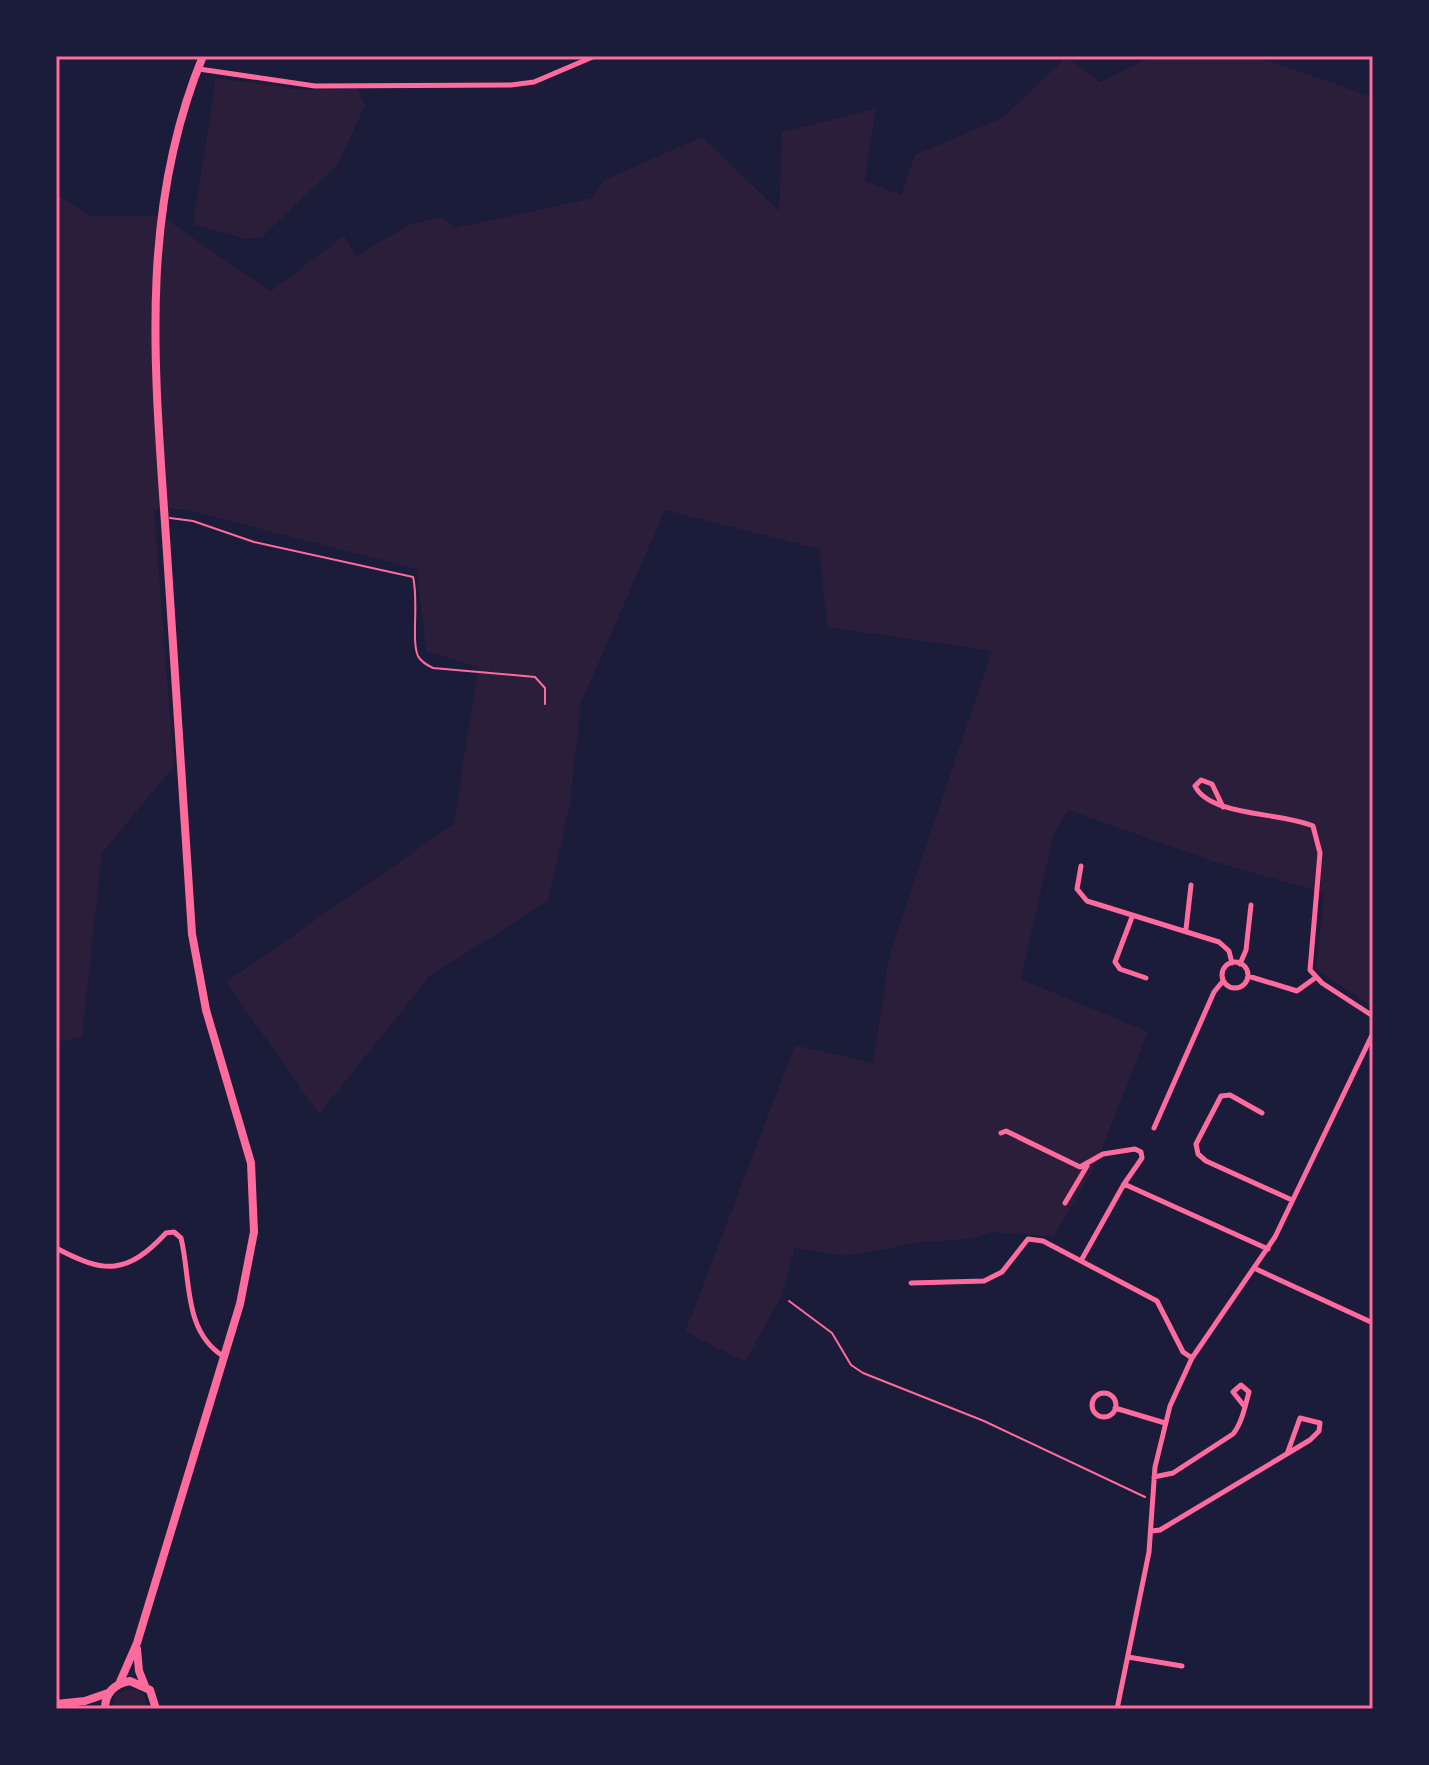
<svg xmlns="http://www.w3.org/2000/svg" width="1429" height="1765" viewBox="0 0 1429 1765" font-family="'Source Serif 4',serif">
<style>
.green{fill:#2a1e3b}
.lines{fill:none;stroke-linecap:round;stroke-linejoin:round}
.path{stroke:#ff6b9d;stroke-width:2}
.service{stroke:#ff6b9d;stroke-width:2}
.minor{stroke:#ff6b9d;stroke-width:5}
.primary{stroke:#ff6b9d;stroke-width:8}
.neatline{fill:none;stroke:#ff6b9d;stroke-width:3}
</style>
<rect width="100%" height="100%" fill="#1b1b3a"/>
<path class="green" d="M1205,56H1254L1370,96L1373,93V1007L1316,969L1324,893L1212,861L1068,810L1053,836L1021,979L1148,1032L1095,1166L1054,1236L991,1232L970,1239L922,1242L847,1256L794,1248L782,1295L745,1362L685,1332L795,1045L873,1063L890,953L992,651L827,627L819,549L665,510L581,703L570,804L548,901L430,976L319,1114L226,982L454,824L478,667L426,651L417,569L183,509H154L174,766L102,853L82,1037L56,1042V194L90,216H161L271,291L344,236L357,256L408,225L442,217L455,228L592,198L604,180L702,137L779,211L782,132L875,109L865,181L901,195L915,155L1002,118L1067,57L1100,82L1147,59Z
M216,78L303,90L357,89L365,105L338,164L262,237L245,239L193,224Z
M130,1688L143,1693L149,1709H112L115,1695Z"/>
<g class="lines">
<path class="path" d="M789,1301L832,1333L851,1365L863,1373L984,1421L1145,1497"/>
<path class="service" d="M170,518L193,521L254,542L413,577C419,600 411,641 418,656C421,662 427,665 433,668L535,677L545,688V704"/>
<path class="minor" d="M199,69L315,86L511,85L534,82L595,56
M1223,807L1212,784L1201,780L1195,786C1210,817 1283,812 1313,826L1320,853L1310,970L1322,983L1373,1016
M1081,866L1077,889L1087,901L1219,942L1229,951L1232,963
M1132,917L1115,962L1120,969L1146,978
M1186,929L1191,885
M1222 975a13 13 0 1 1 26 0a13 13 0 1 1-26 0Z
M1240,964L1246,950L1251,905
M1248,976L1297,991L1315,978
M1262,1113L1230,1095L1221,1096L1196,1144L1198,1154L1206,1161L1292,1200
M1154,1128L1214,992L1223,981
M1001,1133L1006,1131L1080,1167L1103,1154L1135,1149L1141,1152L1142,1158L1124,1184
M1065,1203L1087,1166
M56,1248C105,1274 127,1275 166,1233L174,1232L181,1238C191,1278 183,1331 223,1356
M1082,1259L1124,1184L1268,1249
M1256,1269L1373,1323
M911,1283L984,1281L1002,1272L1028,1239L1043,1241L1157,1301L1183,1352L1192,1358
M1092 1405a12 12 0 1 1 24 0a12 12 0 1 1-24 0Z
M1115,1408L1165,1423
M1154,1477L1173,1473L1233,1434C1242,1423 1245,1406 1249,1392L1241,1385L1233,1392L1245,1407
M1152,1531L1160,1530L1310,1440L1319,1431L1320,1423L1300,1418L1287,1454
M1128,1657L1182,1666
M1117,1709L1149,1552L1155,1467L1170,1406L1192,1358L1275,1237L1373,1033"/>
<path class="primary" d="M137,1649L139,1671L145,1686
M119,1684L137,1643L240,1304L254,1232L251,1163L206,1010L192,934C184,807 175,680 167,553C156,382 136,218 203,56
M56,1704L85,1701L108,1693
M105,1709C105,1693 114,1684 130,1681L150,1690L156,1709"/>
</g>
<rect width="1429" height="1765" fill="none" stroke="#1b1b3a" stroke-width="116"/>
<rect x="58" y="58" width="1313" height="1649" class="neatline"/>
</svg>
